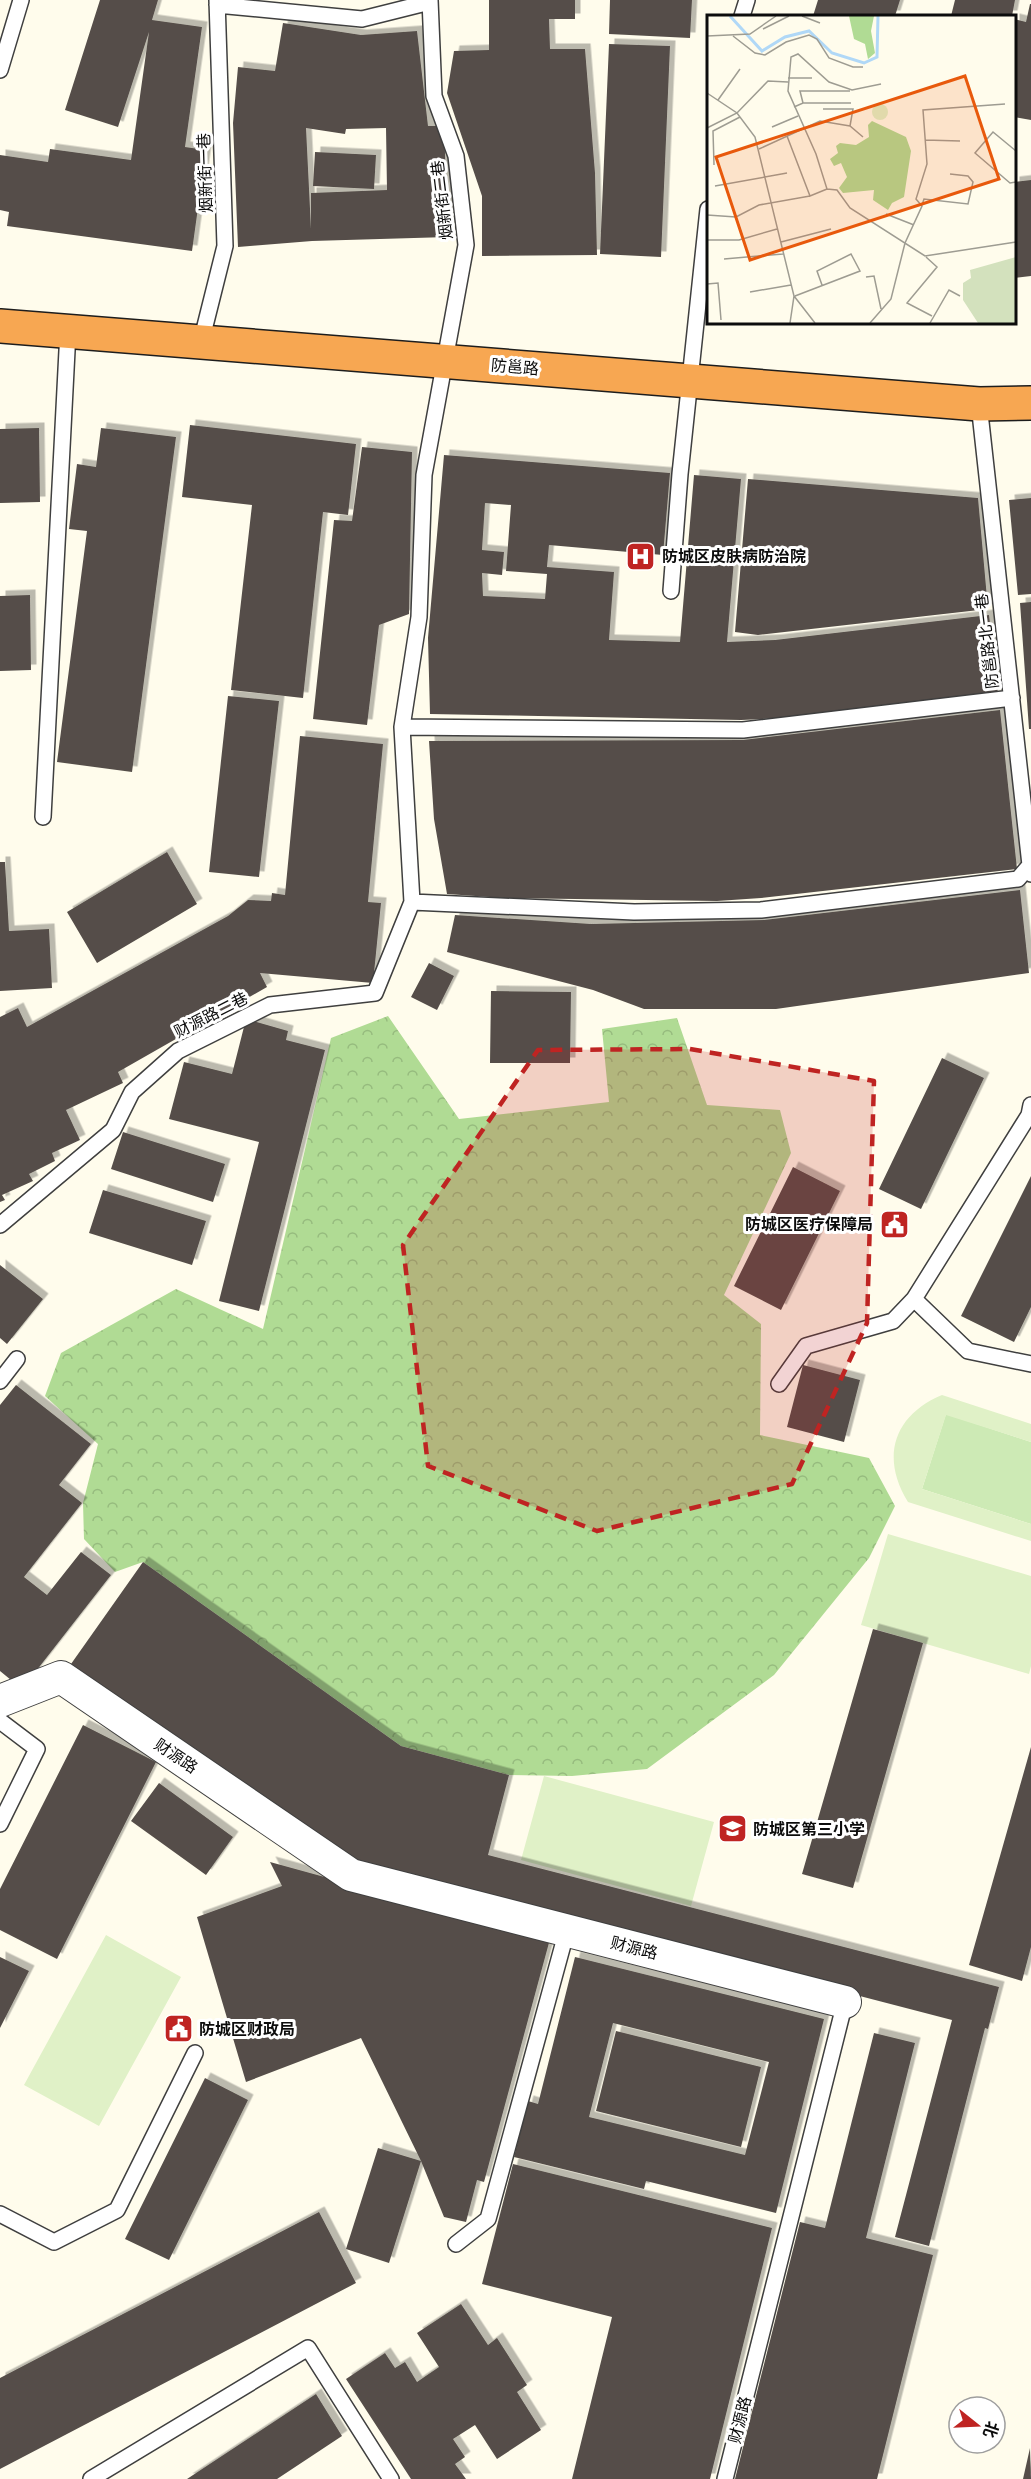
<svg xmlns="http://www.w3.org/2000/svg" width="1031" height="2479" viewBox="0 0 1031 2479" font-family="'Roboto Serif','Noto Sans SC',serif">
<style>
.grass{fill:#cdeab5}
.forest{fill:url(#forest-crowns)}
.pitch{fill:#e0f1c7}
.building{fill:#554e49;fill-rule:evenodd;filter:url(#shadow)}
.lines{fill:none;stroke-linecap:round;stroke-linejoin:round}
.lane-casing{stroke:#3f3f3f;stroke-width:18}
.street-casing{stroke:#3f3f3f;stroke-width:34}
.highway-casing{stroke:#1d1d1d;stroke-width:36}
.lane{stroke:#fff;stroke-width:15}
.street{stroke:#fff;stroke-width:32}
.highway{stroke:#f7a752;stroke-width:33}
.marked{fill:#bf2422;fill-opacity:0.2;stroke:#bf2422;stroke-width:4.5;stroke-dasharray:12 8;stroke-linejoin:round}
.labels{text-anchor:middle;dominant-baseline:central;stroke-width:6;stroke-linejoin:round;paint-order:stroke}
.street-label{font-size:16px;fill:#0c0c0c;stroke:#fff}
.poi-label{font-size:16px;font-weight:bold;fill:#0c0c0c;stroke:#fff;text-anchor:start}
.inset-river{fill:none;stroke:#b0d8f7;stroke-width:3}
.inset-road{fill:none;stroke:#9e9c92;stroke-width:1.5}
.view{fill:#e8590c;fill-opacity:0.15;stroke:#e8590c;stroke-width:3}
.inset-edge{fill:none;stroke:#0c0c0c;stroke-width:3}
</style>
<defs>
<pattern id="forest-crowns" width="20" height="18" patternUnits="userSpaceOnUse" patternTransform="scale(1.5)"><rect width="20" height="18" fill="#b0db94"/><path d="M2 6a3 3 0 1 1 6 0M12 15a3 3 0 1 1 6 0" fill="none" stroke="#96bb7e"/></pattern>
<filter id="shadow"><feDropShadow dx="5.5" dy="-5.5" stdDeviation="0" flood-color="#0004"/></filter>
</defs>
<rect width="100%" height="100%" fill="#fffcec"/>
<path class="grass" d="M946,1414L1031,1442V1524L922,1489Z"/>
<path class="forest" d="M388,1016L459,1119L609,1102L602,1029L677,1018L707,1105L780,1110L791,1153L724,1295L761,1324L760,1435L869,1458L895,1506L869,1558L774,1675L647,1769L572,1776L509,1775L401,1746L143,1562L115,1572L84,1539L83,1503L98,1444L45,1396L61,1353L176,1289L263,1329L331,1038Z"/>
<path class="pitch" d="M942,1395L1031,1424V1442L946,1415L922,1489L1031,1524V1541L908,1502C880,1457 894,1415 942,1395Z
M888,1534L1031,1576V1666L1029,1674L861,1625Z
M544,1776L714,1822L691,1906L521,1860Z
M106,1935L181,1977L99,2126L24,2085Z"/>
<path class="building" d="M100,0H158L152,20L202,27L185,147L206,150L192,251L7,226L9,212L0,210V155L48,162L50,149L131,160L149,32L118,127L65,110Z
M489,0H575V19H549L550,49H585L595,173L597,255L482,256V196L447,93L454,51L489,50Z
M610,0H692L690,38L609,34Z
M818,0H900L895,16H813Z
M955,0H1015L1012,16H951Z
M1030,4H1031V120L1014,117V19L1026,22Z
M283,23L361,35L417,31L428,126H444L448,237L312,241L238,247L233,123L238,67L275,71ZM306,128L345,134L346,129L386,128L387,190L311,193V229Z
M609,44L670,46L661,257L600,254Z
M315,152L376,155L374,189L313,186Z
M1031,180V276L1014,278V182Z
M190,425L356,444L348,515L323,512L303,698L231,690L252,505L182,497Z
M39,428L40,502L0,503V429Z
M101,428L176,437L132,772L57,762L87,531L69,529L77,464L96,467Z
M362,447L412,452L409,614L379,625L367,725L313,719L334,520L352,521Z
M444,455L670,473L663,555L549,545L547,567L614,572L609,640L680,642L694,475L741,479L727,642L775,640L989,615L998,694L784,718L741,720L430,714L428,638ZM485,503L511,505L506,571L547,574L545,599L483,596L482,573L502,575L504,552L482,550Z
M748,479L978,498L988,609L758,635L735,632Z
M1031,498V594L1018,595L1009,500Z
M30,595L31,670L0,671V596Z
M1031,602V729H1029L1020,603Z
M228,696L279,701L259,877L209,872Z
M1000,710L1017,869L761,898L717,901L504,898L447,894L434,819L429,741L743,740Z
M300,736L383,744L368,902L381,903L373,983L260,973L267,987L118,1072L123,1083L66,1110L80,1140L52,1153L55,1161L29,1174L33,1181L2,1195L5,1200L0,1202V1017L18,1008L27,1027L228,916L248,900L271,901L272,893L285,895Z
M167,852L197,904L97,963L67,912Z
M0,862H5L9,931L49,929L52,988L0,991Z
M1020,890L1029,973L776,1009H644L593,990L447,952L455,915L591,924L764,920Z
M429,963L454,976L437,1010L411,997Z
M491,991L571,992L570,1063H490Z
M246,1019L288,1031L286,1040L325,1050L259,1311L219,1301L259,1142L169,1119L184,1062L232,1074Z
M942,1058L984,1078L921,1209L879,1189Z
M123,1132L225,1164L213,1202L111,1169Z
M793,1167L840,1191L781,1310L734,1286Z
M1031,1176V1307L1014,1342L961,1316Z
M103,1190L206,1221L192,1265L89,1233Z
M0,1265L43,1299L7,1344L0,1338Z
M803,1365L860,1380L844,1442L787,1427Z
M16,1385L91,1444L59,1485L82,1503L24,1577L47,1595L81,1552L111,1575L22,1689L0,1671V1405Z
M143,1562L401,1746L509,1775L488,1855L999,1987L988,2029L985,2028L929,2246L895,2237L952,2020L360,1866L71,1664Z
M873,1629L923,1643L853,1888L802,1874Z
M83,1725L156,1762L57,1959L0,1930V1889Z
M1031,1747V1947L1022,1981L969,1965Z
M159,1783L233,1837L206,1875L131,1821Z
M270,1862L550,1939L484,2182L477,2180L466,2222L444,2217L421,2161L389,2263L346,2249L378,2148L421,2161L361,2038L246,2082L197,1917L282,1886Z
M0,1957L29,1971L0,2028Z
M575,1957L824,2019L776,2213L646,2181L644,2189L514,2157L528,2101L538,2104ZM613,2023L769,2062L745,2155L589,2117Z
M616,2031L761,2067L741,2147L596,2111Z
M874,2033L915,2043L866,2238L933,2255L877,2479H735L800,2222L825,2228Z
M205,2078L248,2100L169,2260L125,2239Z
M513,2164L772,2228L710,2479H572L612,2317L482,2284Z
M319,2212L356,2283L0,2469V2378Z
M461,2304L488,2345L497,2338L527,2385L517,2392L541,2430L497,2459L475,2425L453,2439L465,2457L455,2464L466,2479H411L346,2379L385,2353L395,2368L405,2362L417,2382L439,2367L417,2333Z
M316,2394L342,2436L277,2479H187Z
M1030,2448L1031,2479H1023Z"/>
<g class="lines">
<defs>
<path id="lane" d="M217,5L362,19L430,2
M742,16L747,0
M0,70L21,0
M201,342L225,246L217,0
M979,404L1031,874
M671,591L680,474L708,209
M1012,698L743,730L402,727L412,902L634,912L761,910L1018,879L1031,864
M402,727L419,617L424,475L466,245L456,156L434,96L430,0
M43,817L68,331
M0,1225L113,1130L132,1092L178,1051L270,1005L375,993L412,902
M914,1299L968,1351L1031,1364
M0,1381L17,1359
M779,1384L806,1346L893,1321L914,1299L1029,1115L1031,1105
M0,1721L37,1749L0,1824
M0,2214L54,2242L117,2210L195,2053
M456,2244L488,2219L567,1930
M91,2479L308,2348L391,2479
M725,2479L845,2002"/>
<path id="street" d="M0,1701L61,1677L351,1875L845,2002"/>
<path id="highway" d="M0,326L979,404L1031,403"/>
</defs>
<use href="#lane" class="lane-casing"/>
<use href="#street" class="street-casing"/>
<use href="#highway" class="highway-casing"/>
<use href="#lane" class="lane"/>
<use href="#street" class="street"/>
<use href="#highway" class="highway"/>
</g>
<path class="marked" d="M690,1049L874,1081L867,1323L792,1484L597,1531L428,1466L403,1245L538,1050Z"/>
<defs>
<symbol id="hospital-square" viewBox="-11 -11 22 22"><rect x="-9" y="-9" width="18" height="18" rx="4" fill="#bf2422" stroke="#fff"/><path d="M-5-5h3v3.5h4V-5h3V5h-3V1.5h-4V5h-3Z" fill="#fff"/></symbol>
<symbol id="civic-square" viewBox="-11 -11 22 22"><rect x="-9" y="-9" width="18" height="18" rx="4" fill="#bf2422" stroke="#fff"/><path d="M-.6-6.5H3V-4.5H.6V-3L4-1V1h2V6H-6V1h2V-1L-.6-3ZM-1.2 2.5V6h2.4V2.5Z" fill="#fff"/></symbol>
<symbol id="school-square" viewBox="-11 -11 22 22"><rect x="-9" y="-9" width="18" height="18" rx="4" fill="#bf2422" stroke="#fff"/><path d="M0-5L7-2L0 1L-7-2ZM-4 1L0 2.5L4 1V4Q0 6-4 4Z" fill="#fff"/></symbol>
</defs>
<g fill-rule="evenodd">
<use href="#hospital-square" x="624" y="540" width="33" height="33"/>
<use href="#civic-square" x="878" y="1208" width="33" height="33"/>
<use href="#school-square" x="716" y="1812" width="33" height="33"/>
<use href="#civic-square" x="162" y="2012" width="33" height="33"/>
</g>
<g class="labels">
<g class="street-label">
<text transform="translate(205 173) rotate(-92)">烟新街一巷</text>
<text transform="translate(442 200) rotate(-97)">烟新街二巷</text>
<text transform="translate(515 367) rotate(5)">防邕路</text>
<text transform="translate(987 641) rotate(-97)">防邕路北一巷</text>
<text transform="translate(211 1015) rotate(-27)">财源路二巷</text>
<text transform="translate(176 1756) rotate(34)">财源路</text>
<text transform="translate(634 1948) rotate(14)">财源路</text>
<text transform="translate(740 2420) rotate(-76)">财源路</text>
</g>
<g class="poi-label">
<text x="662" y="556">防城区皮肤病防治院</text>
<text x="873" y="1224" text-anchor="end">防城区医疗保障局</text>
<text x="753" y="1829">防城区第三小学</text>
<text x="199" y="2029">防城区财政局</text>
</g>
</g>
<g transform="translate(707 15)">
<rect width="309" height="309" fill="#fffcec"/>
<path d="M142,1H167L164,16L168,38L161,44L158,29L147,24ZM165,106L199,122L204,136L197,182L185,188L181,195L166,185L167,175L136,178L132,173L140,162L134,148L127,151L123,144L131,138L129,131L133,128L149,130L162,122L161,110Z" fill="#b0db94"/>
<path d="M309,242V308H271L256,285V268L264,263L263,255Z" fill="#d3e1bd"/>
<path d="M165 97a8 8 0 1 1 16 0a8 8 0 1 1-16 0Z" fill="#e0f1c7"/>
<path class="inset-river" d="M23,1L55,36L78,22L102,16L125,38L157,48L170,42L171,1"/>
<path class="inset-road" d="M95,1L113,8M56,14L82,1M0,21L43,19L69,1M26,21L48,38L58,40L79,27L102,20L110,24L122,43L146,52H156M81,63H105M0,78L30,98L48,122L87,281L83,308M11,85L33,54M96,88L93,76H143M87,92L96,88H144M116,94H146L143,111M65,112L91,101M0,113L30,98L61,66L81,67M80,121L103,181L120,174L109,139L81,76L84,42L91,39L122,67L145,75L174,69M218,125L253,126M52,134L113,106L143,111L156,122M309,136L286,117L268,138L303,168L309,167M7,150L6,116L33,102M8,171L80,158M120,174L130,175L143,193L218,241L309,227M215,190L217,184L261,189L266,167L261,161L243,159M179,199L207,210M0,200L29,202L52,190L103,181M29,202L36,223M0,225H32L70,214M74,227L124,214M219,242L230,252L200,288L225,301M17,244L76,239M159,262L167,261L174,294M0,269L11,268L14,305M43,277L84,270M87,281L108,308M88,281L153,256L144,239L110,256L115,270M163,308L184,284L198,228L215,191L209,184L220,149L216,95L298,89M223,308L242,275L253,281"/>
<path class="view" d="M258,61L292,164L43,245L9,142Z"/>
<rect width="309" height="309" class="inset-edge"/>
</g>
<g transform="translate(977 2425) rotate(108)"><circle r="28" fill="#ffffff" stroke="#9e9e9e" stroke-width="1.5"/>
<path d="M0-4.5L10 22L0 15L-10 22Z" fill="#bf2422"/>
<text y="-9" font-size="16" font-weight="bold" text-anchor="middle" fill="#0c0c0c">北</text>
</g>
</svg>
